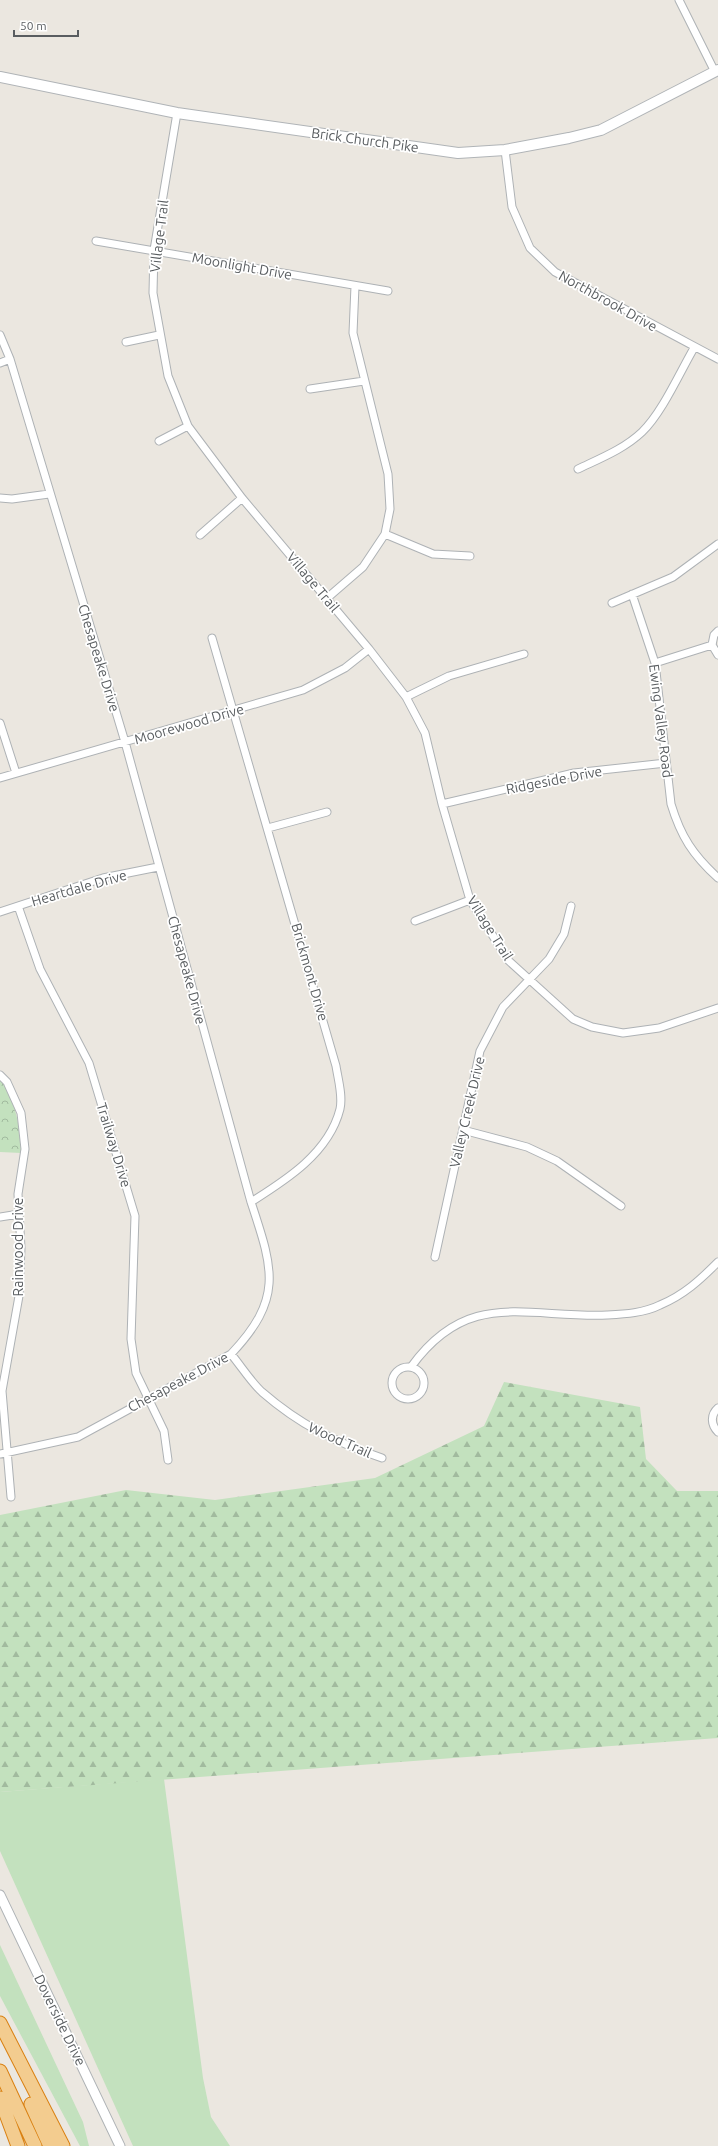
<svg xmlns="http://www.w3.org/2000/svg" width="718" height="2146" viewBox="0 0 718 2146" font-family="Ubuntu,sans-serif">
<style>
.grass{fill:#c3e1be}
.forest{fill:url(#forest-firs)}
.park{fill:url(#park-crowns)}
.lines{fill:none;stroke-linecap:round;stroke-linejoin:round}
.minor-casing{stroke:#aeb2b5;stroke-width:9}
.tertiary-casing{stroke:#aeb2b5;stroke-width:11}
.secondary-casing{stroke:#b0b4b7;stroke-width:12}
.motorway-casing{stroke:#d98012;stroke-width:15}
.minor{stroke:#fff;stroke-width:7}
.tertiary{stroke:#fff;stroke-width:9}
.secondary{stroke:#fff;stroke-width:10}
.motorway{stroke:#f3cc8f;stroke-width:13}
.labels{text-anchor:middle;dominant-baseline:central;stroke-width:3.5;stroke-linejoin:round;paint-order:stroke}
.street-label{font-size:14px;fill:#595d60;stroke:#fff}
</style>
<defs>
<pattern id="forest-firs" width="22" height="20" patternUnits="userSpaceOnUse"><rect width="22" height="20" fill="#c3e1be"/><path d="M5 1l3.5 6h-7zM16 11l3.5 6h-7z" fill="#a1ba9e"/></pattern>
<pattern id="park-crowns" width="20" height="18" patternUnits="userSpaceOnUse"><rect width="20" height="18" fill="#c3e1be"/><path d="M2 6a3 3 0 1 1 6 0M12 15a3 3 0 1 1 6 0" fill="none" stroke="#a1ba9e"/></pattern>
</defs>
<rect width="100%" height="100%" fill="#ebe7e0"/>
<path class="grass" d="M164,1779L203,2078L211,2117L230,2146H133L0,1851V1792Z
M0,1945L83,2122L89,2146H80L0,1996Z"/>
<path class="forest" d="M504,1382L640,1407L646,1459L677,1491H718V1738L0,1792V1515L126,1490L215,1500L375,1478L484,1426Z"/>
<path class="park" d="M0,1079C16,1102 20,1126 21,1153L0,1152Z"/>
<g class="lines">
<defs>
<path id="minor" d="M679,0L715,72
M177,113L154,250L153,293L168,376L188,426L242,498L369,649L406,697L425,733L442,804L470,900L509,961L573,1019L592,1027L623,1033L659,1028L718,1008
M505,150L512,207L530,248L555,272L718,359
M96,241L388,291
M0,335L10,359L125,742L251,1202C273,1269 284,1298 231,1354L78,1437L0,1454
M126,342L159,335
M0,363L10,359
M310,389L364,381
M159,441L188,426
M578,469C601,458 624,449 642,432C662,413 680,372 694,348
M0,498L12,499L49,494
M385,534L433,554L470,556
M200,535L242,498
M632,594L655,663L671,804C681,837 693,855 718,878
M326,599L363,567L385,534L390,509L388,474L353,333L355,286
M612,603L673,577L718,544
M718,631L714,635L712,645L718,655
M212,638L336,1066C338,1079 343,1096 340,1109C329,1153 286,1180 251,1202
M655,663L712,645
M406,697L449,676L524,654
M0,723L16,773
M0,778L303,690L345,668L369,649
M442,804L574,773L666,763
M268,828L327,812
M18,906L40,969L89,1063L135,1216L131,1339L136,1373L164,1431L168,1460
M0,912L103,878L158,867
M415,921L470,900
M0,1075L7,1082L21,1113L25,1149L18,1194L21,1248L19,1296L2,1391L11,1497
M463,1130L527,1147L557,1161L621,1206
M0,1217L19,1214
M435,1257L480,1051L503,1007L549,959L564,934L571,906
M231,1354C241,1366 251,1382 262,1392C300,1425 335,1442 382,1458
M392 1383a16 16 0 1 1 32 0a16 16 0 1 1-32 0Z
M411,1367C468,1288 525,1318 607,1315C625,1314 644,1313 660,1305C684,1295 700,1280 718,1262
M718,1408C710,1415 711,1425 718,1432"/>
<path id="tertiary" d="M0,1895L120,2146"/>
<path id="secondary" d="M0,77L177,113L458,153L505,150L569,138L601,130L718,70"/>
<path id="motorway" d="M0,2023L63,2146
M0,2071L35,2146
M0,2098L18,2146
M31,2104L50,2146"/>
</defs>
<use href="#minor" class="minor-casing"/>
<use href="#tertiary" class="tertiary-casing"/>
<use href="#secondary" class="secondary-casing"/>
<use href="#motorway" class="motorway-casing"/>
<use href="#minor" class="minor"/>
<use href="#tertiary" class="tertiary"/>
<use href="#secondary" class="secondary"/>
<use href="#motorway" class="motorway"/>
</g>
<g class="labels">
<g class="street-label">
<text transform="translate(365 140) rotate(8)">Brick Church Pike</text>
<text transform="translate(159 236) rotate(-83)">Village Trail</text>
<text transform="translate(242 266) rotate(10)">Moonlight Drive</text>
<text transform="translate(608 301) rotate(29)">Northbrook Drive</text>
<text transform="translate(313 582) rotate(50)">Village Trail</text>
<text transform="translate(99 658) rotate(73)">Chesapeake Drive</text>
<text transform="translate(661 721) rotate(83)">Ewing Valley Road</text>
<text transform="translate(189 724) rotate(-16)">Moorewood Drive</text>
<text transform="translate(554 780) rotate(-11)">Ridgeside Drive</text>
<text transform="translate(79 888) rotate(-16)">Heartdale Drive</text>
<text transform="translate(490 928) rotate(58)">Village Trail</text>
<text transform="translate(187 970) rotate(75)">Chesapeake Drive</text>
<text transform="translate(310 972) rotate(74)">Brickmont Drive</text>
<text transform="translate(467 1112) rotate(-77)">Valley Creek Drive</text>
<text transform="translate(114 1145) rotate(73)">Trailway Drive</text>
<text transform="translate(18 1247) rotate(-90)">Rainwood Drive</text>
<text transform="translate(178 1382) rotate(-28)">Chesapeake Drive</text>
<text transform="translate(340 1440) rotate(24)">Wood Trail</text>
<text transform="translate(60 2020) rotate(64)">Doverside Drive</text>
</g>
</g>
<path d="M14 30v6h64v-6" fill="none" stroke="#595d60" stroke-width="2"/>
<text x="20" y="30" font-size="12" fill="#595d60" stroke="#ffffff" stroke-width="3" paint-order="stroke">50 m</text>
</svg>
